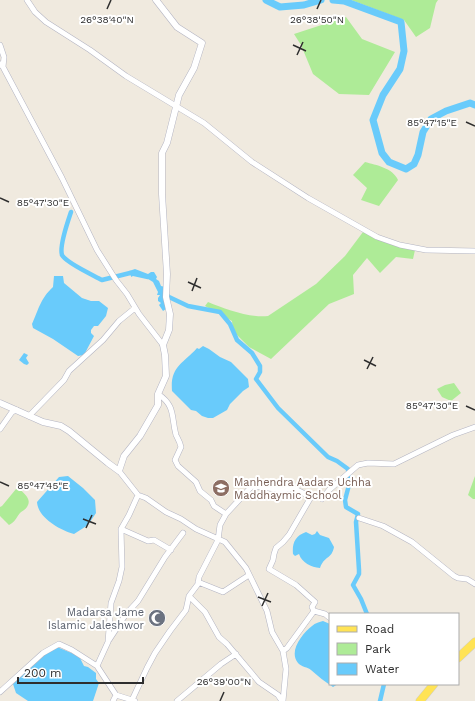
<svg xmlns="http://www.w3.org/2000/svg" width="475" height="701" viewBox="0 0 475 701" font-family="'Work Sans',sans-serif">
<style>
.green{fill:#aeeb97}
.water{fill:#69cbfb}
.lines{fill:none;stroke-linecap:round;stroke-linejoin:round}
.canal{stroke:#69cbfb;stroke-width:4.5}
.river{stroke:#69cbfb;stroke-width:7}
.minor-casing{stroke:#b3b4c2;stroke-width:6}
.tertiary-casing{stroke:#b3b4c2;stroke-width:7}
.primary-casing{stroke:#cdcdcd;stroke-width:9}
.minor{stroke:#fff;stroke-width:5}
.tertiary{stroke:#fff;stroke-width:6}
.primary{stroke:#ffe355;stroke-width:8}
.ticks{fill:none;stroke:#2e2e2e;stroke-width:1.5}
.labels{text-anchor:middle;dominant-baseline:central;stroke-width:4;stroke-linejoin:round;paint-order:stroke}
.education-label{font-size:11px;fill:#785e54;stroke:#fff;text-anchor:start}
.worship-label{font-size:11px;fill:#5b616d;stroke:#fff;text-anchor:end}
.ticks-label{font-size:10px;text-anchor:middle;fill:#2e2e2e;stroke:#fff;stroke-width:4;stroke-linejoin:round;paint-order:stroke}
</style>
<rect width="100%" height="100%" fill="#f0eadf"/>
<path class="green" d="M351,0H438L436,3L430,28L416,37L404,20Z
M346,17L362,39L395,52L369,95L339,94L313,74L301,45L294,34Z
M365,162C376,165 393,168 398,180L379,206L361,200L367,188L353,175Z
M363,232L415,250L413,259L396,257L380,273L367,258L353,275L354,294L329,304L271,359L249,347L233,331L232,321L205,306L208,302C225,309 249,318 268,316L316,284L345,256Z
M454,383L461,393L451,401L442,397L437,389L445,385Z
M475,476V499H473L468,495Z
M16,489H20C25,495 32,499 27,507C25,510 22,511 20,513C16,518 15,522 9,525L0,516V507L2,506Z"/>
<path class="water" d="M135,269L148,274L151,272H154L157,277L156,279L159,281L161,286L165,287L163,292L166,309L163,311L159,305L161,303L158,301V298L160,295H157L158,292L153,282L140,274H137L131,277V273L129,271Z
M54,276H63L64,283L82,298L91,301H99L108,308L106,316L98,326H94L91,330V333L94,336L84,355L78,356L53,339L33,328L32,324C39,309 40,299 53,287Z
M203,346L209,349L220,357L231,362L248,379L249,387L243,391L230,404L227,410L213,418H208L202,416L196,411L191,410L172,391C170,366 183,364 197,348L199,349Z
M24,353L28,355L26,358L29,363L27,365L24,364L19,360Z
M68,476L83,488L95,500L96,513L88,525L74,534C60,530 38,518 37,502L59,477Z
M317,531L320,535L329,538L334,547C332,559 324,556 320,568C311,567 302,563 299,554L295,556L293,554C292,543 295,536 306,532L312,535L315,534Z
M323,621L330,624V684H338L333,687C325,682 318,676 311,670C308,667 301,667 298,663C288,651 303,633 312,626C315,623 320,622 323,621Z
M57,647L79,656L84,666L88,667L96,673V679L99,683L93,701H28L16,693L13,684L15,682L44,655Z"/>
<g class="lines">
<path class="canal" d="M71,212C68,221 59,246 62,255C66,263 93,275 102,280L130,273L148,277
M165,293L169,297L188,306L220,312L230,324L237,340L252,353L260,366V372L256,379L278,408L328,457L337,461L348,469L349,485L345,500L346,507L358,514L356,522L359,570V574L353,585L361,599L367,614
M380,701L384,684"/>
<path class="river" d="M266,0L280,7L304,5L321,0
M333,0L344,1L401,22L404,51L400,69L383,95L373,120L382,153L389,162L406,169L414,164L418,155L423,132L431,119L446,111L470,103L475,105"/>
<defs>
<path id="minor" d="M27,0L35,12L46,22L90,50L126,76L204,123L252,162L308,198L377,237L400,245L426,250L475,251
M0,45L4,57L3,67
M0,64L3,67L62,178L97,250L116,280L127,294L139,314L163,345
M29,416L64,380L69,371L103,340L119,321L135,308
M0,429L12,412L17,410
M119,471L138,495L146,498L166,512L181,519L196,529L225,542L246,568L267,611L272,632L283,651L286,669L283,701
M322,499L329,490L358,465L368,463L394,464L453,435L475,427
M226,514L252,486L283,490L293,488L311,497L289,535L283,542L276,548L274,554L273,560L269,569L296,585L315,602L312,607L314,611L287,648L283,651
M359,518L383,526L412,542L454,576L458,578L467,579L475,584
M121,529L148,541L154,540L171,550
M198,582L223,592L249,575
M189,596L205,612L219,637L227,644L259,682L278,695L282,701
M314,611L325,614L330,618
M109,640L126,614L138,601L165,557L183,533
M0,692L43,653L59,644L72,650L97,666
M132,700L116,695L97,666L108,642L111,603L119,581L122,567L121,529L129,515L138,495
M113,701L116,695
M135,701L132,700L147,668L155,653L170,631L186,610L189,596L198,584L199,577L218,540L220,525L226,514L214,506L211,500L200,491L196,482L178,466L175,460L181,447C180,442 178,439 176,435C171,417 176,406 158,394
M177,701L221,664L236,654"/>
<path id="tertiary" d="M0,403L43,422L61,426L69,431L108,463L119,471L124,456L140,436L158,405V394L166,376L165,355L163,345L169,330L170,314L166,297L167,274L162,194V153L167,143L179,95L194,68L202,43L177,27L156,0"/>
<path id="primary" d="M458,658L475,642
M420,701L434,684"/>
</defs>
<use href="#minor" class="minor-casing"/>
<use href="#tertiary" class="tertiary-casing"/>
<use href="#primary" class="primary-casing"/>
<use href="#minor" class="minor"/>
<use href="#tertiary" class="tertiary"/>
<use href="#primary" class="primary"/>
</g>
<path class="ticks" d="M107,9L111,0M317,9L321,0M293,45L306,51M297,55L303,42M466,122L475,126M0,198L9,202M188,282L201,288M192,291L197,278M364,360L376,366M367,369L373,357M466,406L475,410M0,482L9,486M83,519L96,524M86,528L92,515M258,597L271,602M262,606L268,593M220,701L224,692"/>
<defs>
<symbol id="school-disc" viewBox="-11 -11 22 22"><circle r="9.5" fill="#8d6e63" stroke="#fff"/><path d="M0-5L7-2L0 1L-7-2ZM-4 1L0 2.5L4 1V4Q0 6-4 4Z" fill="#fff"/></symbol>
<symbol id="mosque-disc" viewBox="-11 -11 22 22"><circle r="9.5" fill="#6b7280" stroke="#fff"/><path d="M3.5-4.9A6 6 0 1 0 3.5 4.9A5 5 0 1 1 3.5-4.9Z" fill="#fff"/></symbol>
</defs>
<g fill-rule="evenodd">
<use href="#school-disc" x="211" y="478" width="20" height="20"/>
<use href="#mosque-disc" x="147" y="608" width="20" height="20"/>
</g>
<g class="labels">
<g class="education-label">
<text x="234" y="482">Manhendra Aadars Uchha<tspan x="234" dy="13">Maddhaymic School</tspan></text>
</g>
<g class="worship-label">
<text x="144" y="612">Madarsa Jame<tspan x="144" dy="13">Islamic Jaleshwor</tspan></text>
</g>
</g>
<g class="ticks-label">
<text x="107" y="23">26°38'40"N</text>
<text x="317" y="23">26°38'50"N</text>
<text x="432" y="126">85°47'15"E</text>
<text x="43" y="206">85°47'30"E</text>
<text x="432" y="409">85°47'30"E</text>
<text x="43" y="489">85°47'45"E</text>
<text x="224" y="685">26°39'00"N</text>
</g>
<rect x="329" y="613" width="130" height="72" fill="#ffffff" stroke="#ababab"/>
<rect x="337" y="626" width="20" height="6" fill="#ffe355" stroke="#ababab"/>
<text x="365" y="633" font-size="12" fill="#2e2e2e">Road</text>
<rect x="337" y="643" width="20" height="12" fill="#aeeb97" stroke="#ababab"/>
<text x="365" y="653" font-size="12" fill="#2e2e2e">Park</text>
<rect x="337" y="663" width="20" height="12" fill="#69cbfb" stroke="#ababab"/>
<text x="365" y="673" font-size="12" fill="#2e2e2e">Water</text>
<path d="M18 677v6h125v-6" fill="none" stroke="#2e2e2e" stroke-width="2"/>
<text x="24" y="677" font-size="12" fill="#2e2e2e" stroke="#ffffff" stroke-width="3" paint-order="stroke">200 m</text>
</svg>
